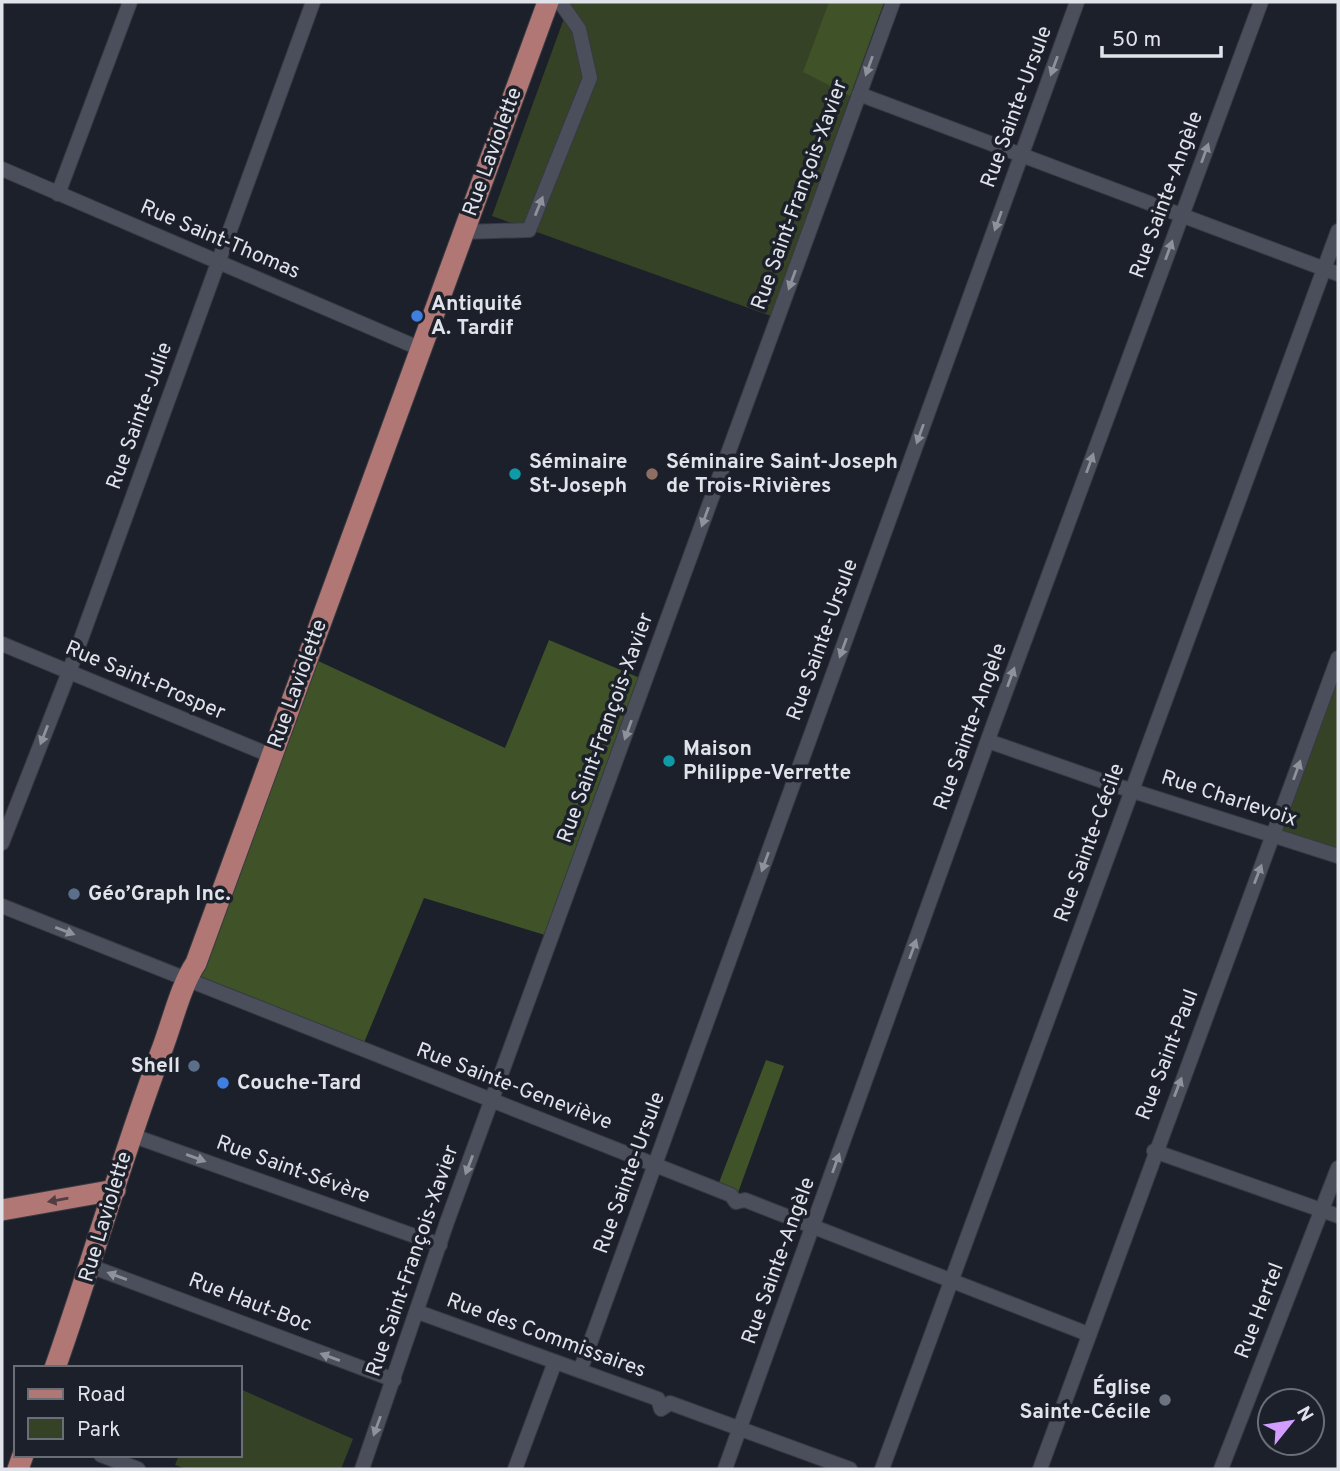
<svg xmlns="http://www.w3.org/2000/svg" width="1340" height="1471" viewBox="0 0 1340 1471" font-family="Overpass,sans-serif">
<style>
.green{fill:#364226}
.forest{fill:#405228}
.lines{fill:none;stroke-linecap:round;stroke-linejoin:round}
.street-casing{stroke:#373a42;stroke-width:16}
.primary-casing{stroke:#373a42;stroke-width:23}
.street{stroke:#4b4f5b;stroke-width:14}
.primary{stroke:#b07775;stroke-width:21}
.oneway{fill:#8e929b}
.oneway2{fill:#503e44}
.shop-dot{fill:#3f7fe0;stroke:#1c202a;stroke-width:2.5}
.culture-dot{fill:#0f9aa8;stroke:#1c202a;stroke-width:2.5}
.education-dot{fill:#8d6e63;stroke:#1c202a;stroke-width:2.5}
.service-dot{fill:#5c6f8a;stroke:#1c202a;stroke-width:2.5}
.worship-dot{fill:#6b7280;stroke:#1c202a;stroke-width:2.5}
.labels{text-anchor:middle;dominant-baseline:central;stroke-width:7;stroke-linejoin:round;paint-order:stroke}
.street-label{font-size:21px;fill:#e0e3ea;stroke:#1c202a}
.poi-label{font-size:21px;font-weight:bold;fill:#e0e3ea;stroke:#1c202a;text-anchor:start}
</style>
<rect width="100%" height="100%" fill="#1c202a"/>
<path class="green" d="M570,2H884L771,316L492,216Z
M1338,656V862L1277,838Z
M240,1389L353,1439L341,1469H187L175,1465L179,1455H240Z"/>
<path class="forest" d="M829,2H884L850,96L803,72Z
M549,640L640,678L545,935L424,898L361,1050L186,977L314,659L505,748Z
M766,1060L784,1066L735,1201L715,1193Z"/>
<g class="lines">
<defs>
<path id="street" d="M859,94L1338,274
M2,169L421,349
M58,194L130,2
M463,232L529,230L590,78L579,29L560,2
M2,644L272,756
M988,741L1108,783L1338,856
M2,843L69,672L313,2
M2,906L731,1195L736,1202L745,1200L1088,1334
M131,1135L440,1245
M1154,1151L1338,1216
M90,1266L394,1380
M418,1312L658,1399L661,1409L670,1403L850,1469
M580,1371L1077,2
M101,1455L138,1469
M362,1469L447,1222L893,2
M515,1469L555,1362
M725,1469L994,723L1261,2
M882,1469L1338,231
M1040,1469L1338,658
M1221,1469L1338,1168"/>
<path id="primary" d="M2,1210L115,1190
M55,1368C92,1263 122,1156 161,1052C172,1024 180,987 196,963L548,2
M18,1469L23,1455"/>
</defs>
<use href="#street" class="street-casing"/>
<use href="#primary" class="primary-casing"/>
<use href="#street" class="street"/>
<use href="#primary" class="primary"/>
</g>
<defs><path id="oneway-solid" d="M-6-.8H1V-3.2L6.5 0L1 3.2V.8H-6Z" transform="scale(1.75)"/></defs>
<g class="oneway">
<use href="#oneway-solid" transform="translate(869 66) rotate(110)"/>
<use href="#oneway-solid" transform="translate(1054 66) rotate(110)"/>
<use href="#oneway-solid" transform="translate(1205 153) rotate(-70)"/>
<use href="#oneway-solid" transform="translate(539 206) rotate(-68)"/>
<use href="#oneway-solid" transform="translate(998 221) rotate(110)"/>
<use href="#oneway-solid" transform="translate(1169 250) rotate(-70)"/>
<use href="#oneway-solid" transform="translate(792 280) rotate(110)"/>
<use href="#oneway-solid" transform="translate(920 434) rotate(110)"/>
<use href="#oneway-solid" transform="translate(1090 463) rotate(-70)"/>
<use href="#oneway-solid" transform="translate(705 517) rotate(110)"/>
<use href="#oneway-solid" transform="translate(843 648) rotate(110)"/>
<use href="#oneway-solid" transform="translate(1011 677) rotate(-70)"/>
<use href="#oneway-solid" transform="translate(628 730) rotate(110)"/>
<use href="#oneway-solid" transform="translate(44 735) rotate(111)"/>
<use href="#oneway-solid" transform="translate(1297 770) rotate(-70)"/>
<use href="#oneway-solid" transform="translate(765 862) rotate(110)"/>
<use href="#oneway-solid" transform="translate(1258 874) rotate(-69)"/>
<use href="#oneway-solid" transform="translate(65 931) rotate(21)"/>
<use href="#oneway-solid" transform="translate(913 949) rotate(-70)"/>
<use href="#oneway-solid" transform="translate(1178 1087) rotate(-69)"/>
<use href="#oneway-solid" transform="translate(196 1158) rotate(20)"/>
<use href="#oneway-solid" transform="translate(836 1163) rotate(-70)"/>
<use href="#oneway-solid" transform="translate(469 1165) rotate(111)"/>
<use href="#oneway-solid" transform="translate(117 1276) rotate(-160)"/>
<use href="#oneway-solid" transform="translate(330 1357) rotate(-160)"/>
<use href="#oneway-solid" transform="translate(377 1426) rotate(110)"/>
</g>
<use class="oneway2" href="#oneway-solid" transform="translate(58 1200) rotate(170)"/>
<g class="shop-dot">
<circle cx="417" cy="316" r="7"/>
<circle cx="223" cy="1083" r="7"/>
</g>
<g class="culture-dot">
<circle cx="515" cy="474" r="7"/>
<circle cx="669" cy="761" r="7"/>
</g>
<circle class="education-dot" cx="652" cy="474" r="7"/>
<g class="service-dot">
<circle cx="74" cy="894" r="7"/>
<circle cx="194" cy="1066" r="7"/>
</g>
<circle class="worship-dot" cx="1165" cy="1400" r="7"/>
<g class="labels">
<g class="street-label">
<text transform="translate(1017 107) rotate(-70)">Rue Sainte-Ursule</text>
<text transform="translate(493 152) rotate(-70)">Rue Laviolette</text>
<text transform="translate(800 195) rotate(-70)">Rue Saint-François-Xavier</text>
<text transform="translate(1167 195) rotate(-70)">Rue Sainte-Angèle</text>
<text transform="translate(220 240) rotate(23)">Rue Saint-Thomas</text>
<text transform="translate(140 416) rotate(-70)">Rue Sainte-Julie</text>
<text transform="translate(823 640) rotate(-70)">Rue Sainte-Ursule</text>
<text transform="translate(145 681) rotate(23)">Rue Saint-Prosper</text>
<text transform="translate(298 684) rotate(-70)">Rue Laviolette</text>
<text transform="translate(971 727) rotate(-70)">Rue Sainte-Angèle</text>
<text transform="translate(606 728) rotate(-70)">Rue Saint-François-Xavier</text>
<text transform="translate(1229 799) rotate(18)">Rue Charlevoix</text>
<text transform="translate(1090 843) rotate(-70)">Rue Sainte-Cécile</text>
<text transform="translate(1168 1055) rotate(-69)">Rue Saint-Paul</text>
<text transform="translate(514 1087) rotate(21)">Rue Sainte-Geneviève</text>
<text transform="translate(293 1170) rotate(20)">Rue Saint-Sévère</text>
<text transform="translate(630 1173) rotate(-70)">Rue Sainte-Ursule</text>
<text transform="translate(106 1217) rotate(-73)">Rue Laviolette</text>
<text transform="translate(413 1261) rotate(-71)">Rue Saint-François-Xavier</text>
<text transform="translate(779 1261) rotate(-70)">Rue Sainte-Angèle</text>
<text transform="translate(250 1303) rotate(21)">Rue Haut-Boc</text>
<text transform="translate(1260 1311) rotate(-69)">Rue Hertel</text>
<text transform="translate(546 1336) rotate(20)">Rue des Commissaires</text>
</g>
<g class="poi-label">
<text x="431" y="304">Antiquité<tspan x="431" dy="24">A. Tardif</tspan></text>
<text x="529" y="462">Séminaire<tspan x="529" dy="24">St-Joseph</tspan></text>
<text x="666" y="462">Séminaire Saint-Joseph<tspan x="666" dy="24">de Trois‑Rivières</tspan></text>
<text x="683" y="749">Maison<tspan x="683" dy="24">Philippe-Verrette</tspan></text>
<text x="88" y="894">Géo’Graph Inc.</text>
<text x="180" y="1066" text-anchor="end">Shell</text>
<text x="237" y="1083">Couche-Tard</text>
<text x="1151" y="1388" text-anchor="end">Église<tspan x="1151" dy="24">Sainte-Cécile</tspan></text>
</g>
</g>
<rect width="1340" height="1471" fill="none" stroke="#e0e3ea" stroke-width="7"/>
<rect x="14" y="1366" width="228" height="91" fill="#1c202a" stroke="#6a6e77" stroke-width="2"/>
<rect x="28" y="1389" width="35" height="10" fill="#b07775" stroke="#6a6e77" stroke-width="2"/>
<text x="77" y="1401" font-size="21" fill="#e0e3ea">Road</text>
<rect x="28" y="1418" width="35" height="21" fill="#364226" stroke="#6a6e77" stroke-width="2"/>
<text x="77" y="1436" font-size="21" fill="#e0e3ea">Park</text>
<g transform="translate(1291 1422) rotate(60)"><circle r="33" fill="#1c202a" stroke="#6a6e77" stroke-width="2"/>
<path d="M0-5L12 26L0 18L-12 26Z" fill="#d29dfd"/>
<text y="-10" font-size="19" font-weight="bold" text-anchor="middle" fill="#e0e3ea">N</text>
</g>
<path d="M1102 46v10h119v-10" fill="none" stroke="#e0e3ea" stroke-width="3.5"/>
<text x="1112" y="46" font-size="21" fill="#e0e3ea" stroke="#1c202a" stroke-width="5" paint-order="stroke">50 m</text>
</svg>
